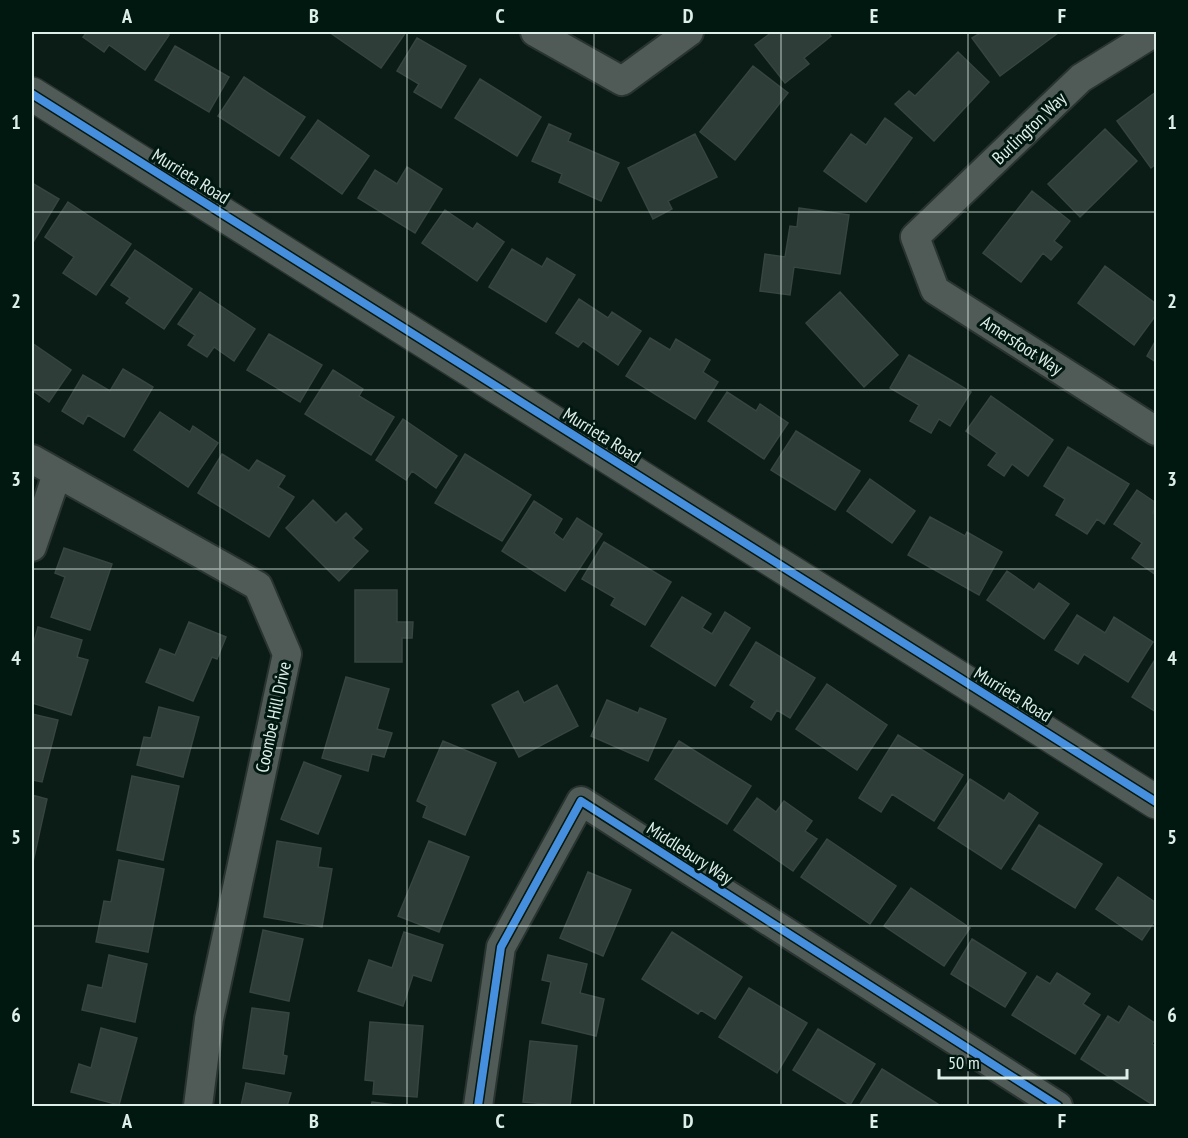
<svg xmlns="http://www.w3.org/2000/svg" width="1188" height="1138" viewBox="0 0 1188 1138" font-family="'PT Sans Narrow',sans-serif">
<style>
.building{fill:#2e3d38;stroke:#37443f;stroke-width:1.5}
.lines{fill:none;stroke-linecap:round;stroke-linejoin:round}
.minor-casing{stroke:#293430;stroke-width:32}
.secondary-casing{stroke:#293430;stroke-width:36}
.minor{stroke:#505b57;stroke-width:28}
.secondary{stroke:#505b57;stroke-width:33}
.cycleway-casing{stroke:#001810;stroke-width:11}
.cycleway{stroke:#468fdf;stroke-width:8}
.grid{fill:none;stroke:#deeee8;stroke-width:1.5;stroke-opacity:0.55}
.labels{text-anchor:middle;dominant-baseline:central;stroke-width:6;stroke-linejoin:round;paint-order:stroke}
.street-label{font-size:18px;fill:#deeee8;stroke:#001810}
.neatline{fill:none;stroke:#deeee8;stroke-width:2}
.grid-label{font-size:20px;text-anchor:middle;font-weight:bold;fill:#deeee8}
</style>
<rect width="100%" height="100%" fill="#0b1c16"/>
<path class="building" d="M87,32H164L169,35L145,70L109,45L104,52L83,37Z
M329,32H406L381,68Z
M772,32H828L831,36L804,58L809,64L785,83L755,45Z
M982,32H1057L1058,33L1000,76L972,38Z
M417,38L466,66L441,108L414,92L419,84L397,71Z
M175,46L229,77L209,112L155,80Z
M958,52L989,82L934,141L895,104L909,91L915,96Z
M753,66L788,93L735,160L700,132Z
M244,77L305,117L279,156L218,116Z
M480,79L541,117L517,156L455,118Z
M1156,92V164L1151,168L1117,121Z
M885,118L912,138L866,202L824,171L851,134L866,145Z
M318,120L369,156L342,194L291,158Z
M549,124L571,134L568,141L619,163L601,201L559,182L562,174L532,161Z
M1105,129L1137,161L1080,217L1048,184Z
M695,134L717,177L668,201L672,209L653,219L628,168Z
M407,167L442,189L415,233L358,198L375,170L397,184Z
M32,183L59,199L32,244Z
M1032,191L1070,221L1054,241L1062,247L1051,260L1043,253L1021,282L983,253Z
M68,202L131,244L96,295L63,273L74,257L45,237Z
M799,208L849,215L840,274L794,267L790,295L760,291L765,254L785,257L790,226L797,227Z
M445,210L473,229L477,223L504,242L477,281L422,243Z
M512,249L542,267L547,258L575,275L546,322L489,287Z
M135,250L192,289L164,329L126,303L130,298L111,285Z
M1105,266L1156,304V315L1134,345L1078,303Z
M200,292L255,329L234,361L214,347L207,357L188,345L195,335L178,324Z
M840,292L898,355L864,387L806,323Z
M579,299L608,318L612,312L641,331L618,365L583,341L578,347L556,333Z
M269,334L322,365L300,402L247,370Z
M650,338L670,350L676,339L710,360L703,372L718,382L695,419L626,376Z
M1156,340V362L1147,356Z
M32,343L71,370L49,402L32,390Z
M909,355L971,392L950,426L939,419L931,433L910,421L919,405L890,388Z
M123,369L153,387L124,437L88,415L83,424L62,411L83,375L110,391Z
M333,370L363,389L359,396L394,417L371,455L305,414Z
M727,392L756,411L760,404L788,423L764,459L708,421Z
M991,396L1053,440L1028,476L1012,464L1004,476L988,465L997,453L966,431Z
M160,412L190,432L193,426L218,443L188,487L134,450Z
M403,419L457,456L436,488L412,471L406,480L376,460Z
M796,431L860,471L835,510L771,470Z
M1068,447L1129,484L1104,524L1097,519L1087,534L1056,515L1065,499L1044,486Z
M222,454L249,471L257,460L285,476L278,487L294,497L269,537L198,493Z
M465,454L531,495L502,541L435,503Z
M870,479L915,511L892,543L847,511Z
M1137,490L1156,503L1153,513L1156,515V575L1132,558L1142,543L1114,524Z
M313,500L336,523L346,513L362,529L353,538L368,551L339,581L286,528Z
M534,501L562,519L554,533L563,540L577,518L602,534L565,591L502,551Z
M930,517L965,536L967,532L1002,552L979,595L908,555Z
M604,542L671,582L645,625L611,605L615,598L582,579Z
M64,548L112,564L90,630L51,617L65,577L55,573Z
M1007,571L1034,590L1039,583L1069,604L1044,639L987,600Z
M355,590H397V622H413L412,638H402V662H355Z
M682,597L711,614L702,628L712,634L725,612L750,628L715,686L651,646Z
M1077,615L1105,633L1114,617L1153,642L1128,682L1084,654L1078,664L1055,650Z
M189,622L226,637L217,659L212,657L193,701L146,682L160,649L175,655Z
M38,627L82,640L77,657L88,660L71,715L32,703V649Z
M756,642L815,678L790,718L777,710L771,720L751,707L755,701L730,685Z
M1156,658V712L1132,697Z
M346,677L389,689L377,729L392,733L384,757L372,754L368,771L322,758Z
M827,684L887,725L857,770L796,729Z
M557,685L578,726L519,757L492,705L518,691L524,703Z
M607,700L638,713L640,708L666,719L648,761L591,736Z
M159,707L199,717L183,777L137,765L144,737L151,738Z
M32,714L58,720L42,782L32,780Z
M898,735L963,775L934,821L892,794L881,812L859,798Z
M443,741L496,763L465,835L423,817L427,806L417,801Z
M679,741L751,786L727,824L655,779Z
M304,762L341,776L318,834L281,819Z
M132,776L179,786L163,860L117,850Z
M970,779L1004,801L1009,793L1038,813L1001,869L938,828Z
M32,795L47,799L33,862H32Z
M757,798L776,812L784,801L812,821L805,831L817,839L793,871L734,830Z
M1039,825L1102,864L1075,908L1012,869Z
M827,839L896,886L870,924L801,877Z
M277,841L321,848L318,867L332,869L322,927L264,917Z
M429,841L469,857L439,932L398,916Z
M119,860L164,869L148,952L96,942L104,901L111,902Z
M588,872L631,890L603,956L560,938Z
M1118,877L1156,903V919L1142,940L1096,909Z
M911,888L970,928L944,966L884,926Z
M263,930L303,939L289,1001L250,992Z
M404,932L443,945L431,981L413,975L403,1006L358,991L369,960L392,968Z
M672,932L742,977L715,1019L701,1010L698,1014L642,979Z
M972,939L1026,973L1005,1007L951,974Z
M109,955L147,964L135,1022L82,1010L88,985L102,988Z
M548,955L587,964L580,993L604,999L596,1036L542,1023L551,982L542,980Z
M1057,973L1090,994L1083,1004L1100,1015L1075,1054L1012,1015L1037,976L1050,984Z
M749,988L807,1023L777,1073L719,1037Z
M1129,1006L1156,1024V1037L1152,1044L1156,1046V1100L1153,1105L1081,1059L1108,1016L1119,1023Z
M252,1008L289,1013L283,1055L287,1056L284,1074L243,1068Z
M370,1022L423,1026L417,1097L373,1094L374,1081L365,1080Z
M101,1028L137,1038L119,1105L71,1092L79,1064L91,1068Z
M818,1029L875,1064L850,1105L793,1070Z
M530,1041L577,1046L570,1106L523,1102Z
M882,1069L941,1106H859Z
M246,1083L291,1093L287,1106H241Z
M372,1102L403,1106H371Z"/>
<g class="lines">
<defs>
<path id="minor" d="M535,32L622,81L689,32
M1155,32L1081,78L915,237L935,290L1156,431
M32,459L258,586L287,654L209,1019L198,1106
M32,547L57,474
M478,1106L501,947L581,801L1058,1106"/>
<path id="secondary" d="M32,94L1156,802"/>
</defs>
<use href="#minor" class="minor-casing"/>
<use href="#secondary" class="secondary-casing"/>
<use href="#minor" class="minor"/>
<use href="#secondary" class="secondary"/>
<defs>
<path id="cycleway" d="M32,94L1156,802
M478,1106L501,947L581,801L1058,1106"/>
</defs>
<use href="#cycleway" class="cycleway-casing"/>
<use href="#cycleway" class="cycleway"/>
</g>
<path class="grid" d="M220,32V1106M407,32V1106M594,32V1106M781,32V1106M968,32V1106M32,212H1156M32,390H1156M32,569H1156M32,748H1156M32,926H1156"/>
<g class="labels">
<g class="street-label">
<text transform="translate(1029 128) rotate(-44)">Burlington Way</text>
<text transform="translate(191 176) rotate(32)">Murrieta Road</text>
<text transform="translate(1022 345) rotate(33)">Amersfoot Way</text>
<text transform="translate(602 435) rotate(32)">Murrieta Road</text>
<text transform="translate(1013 694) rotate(32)">Murrieta Road</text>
<text transform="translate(273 717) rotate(-78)">Coombe Hill Drive</text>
<text transform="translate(690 853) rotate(33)">Middlebury Way</text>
</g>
</g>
<rect width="1188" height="1138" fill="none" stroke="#001810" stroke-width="66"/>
<path d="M939 1069v9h188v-9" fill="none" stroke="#deeee8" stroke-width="3"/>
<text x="948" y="1069" font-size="18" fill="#deeee8" stroke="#001810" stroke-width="4.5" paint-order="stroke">50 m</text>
<rect x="33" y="33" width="1122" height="1072" class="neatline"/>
<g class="grid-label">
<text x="127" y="23">A</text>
<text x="314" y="23">B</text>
<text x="500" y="23">C</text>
<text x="688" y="23">D</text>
<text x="874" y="23">E</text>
<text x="1062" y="23">F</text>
<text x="16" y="129">1</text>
<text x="1172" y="129">1</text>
<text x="16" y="308">2</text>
<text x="1172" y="308">2</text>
<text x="16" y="486">3</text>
<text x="1172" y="486">3</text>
<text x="16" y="665">4</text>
<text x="1172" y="665">4</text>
<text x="16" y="844">5</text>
<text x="1172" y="844">5</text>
<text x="16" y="1022">6</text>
<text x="1172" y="1022">6</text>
<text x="127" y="1128">A</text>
<text x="314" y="1128">B</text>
<text x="500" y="1128">C</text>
<text x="688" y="1128">D</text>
<text x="874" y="1128">E</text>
<text x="1062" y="1128">F</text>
</g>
</svg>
